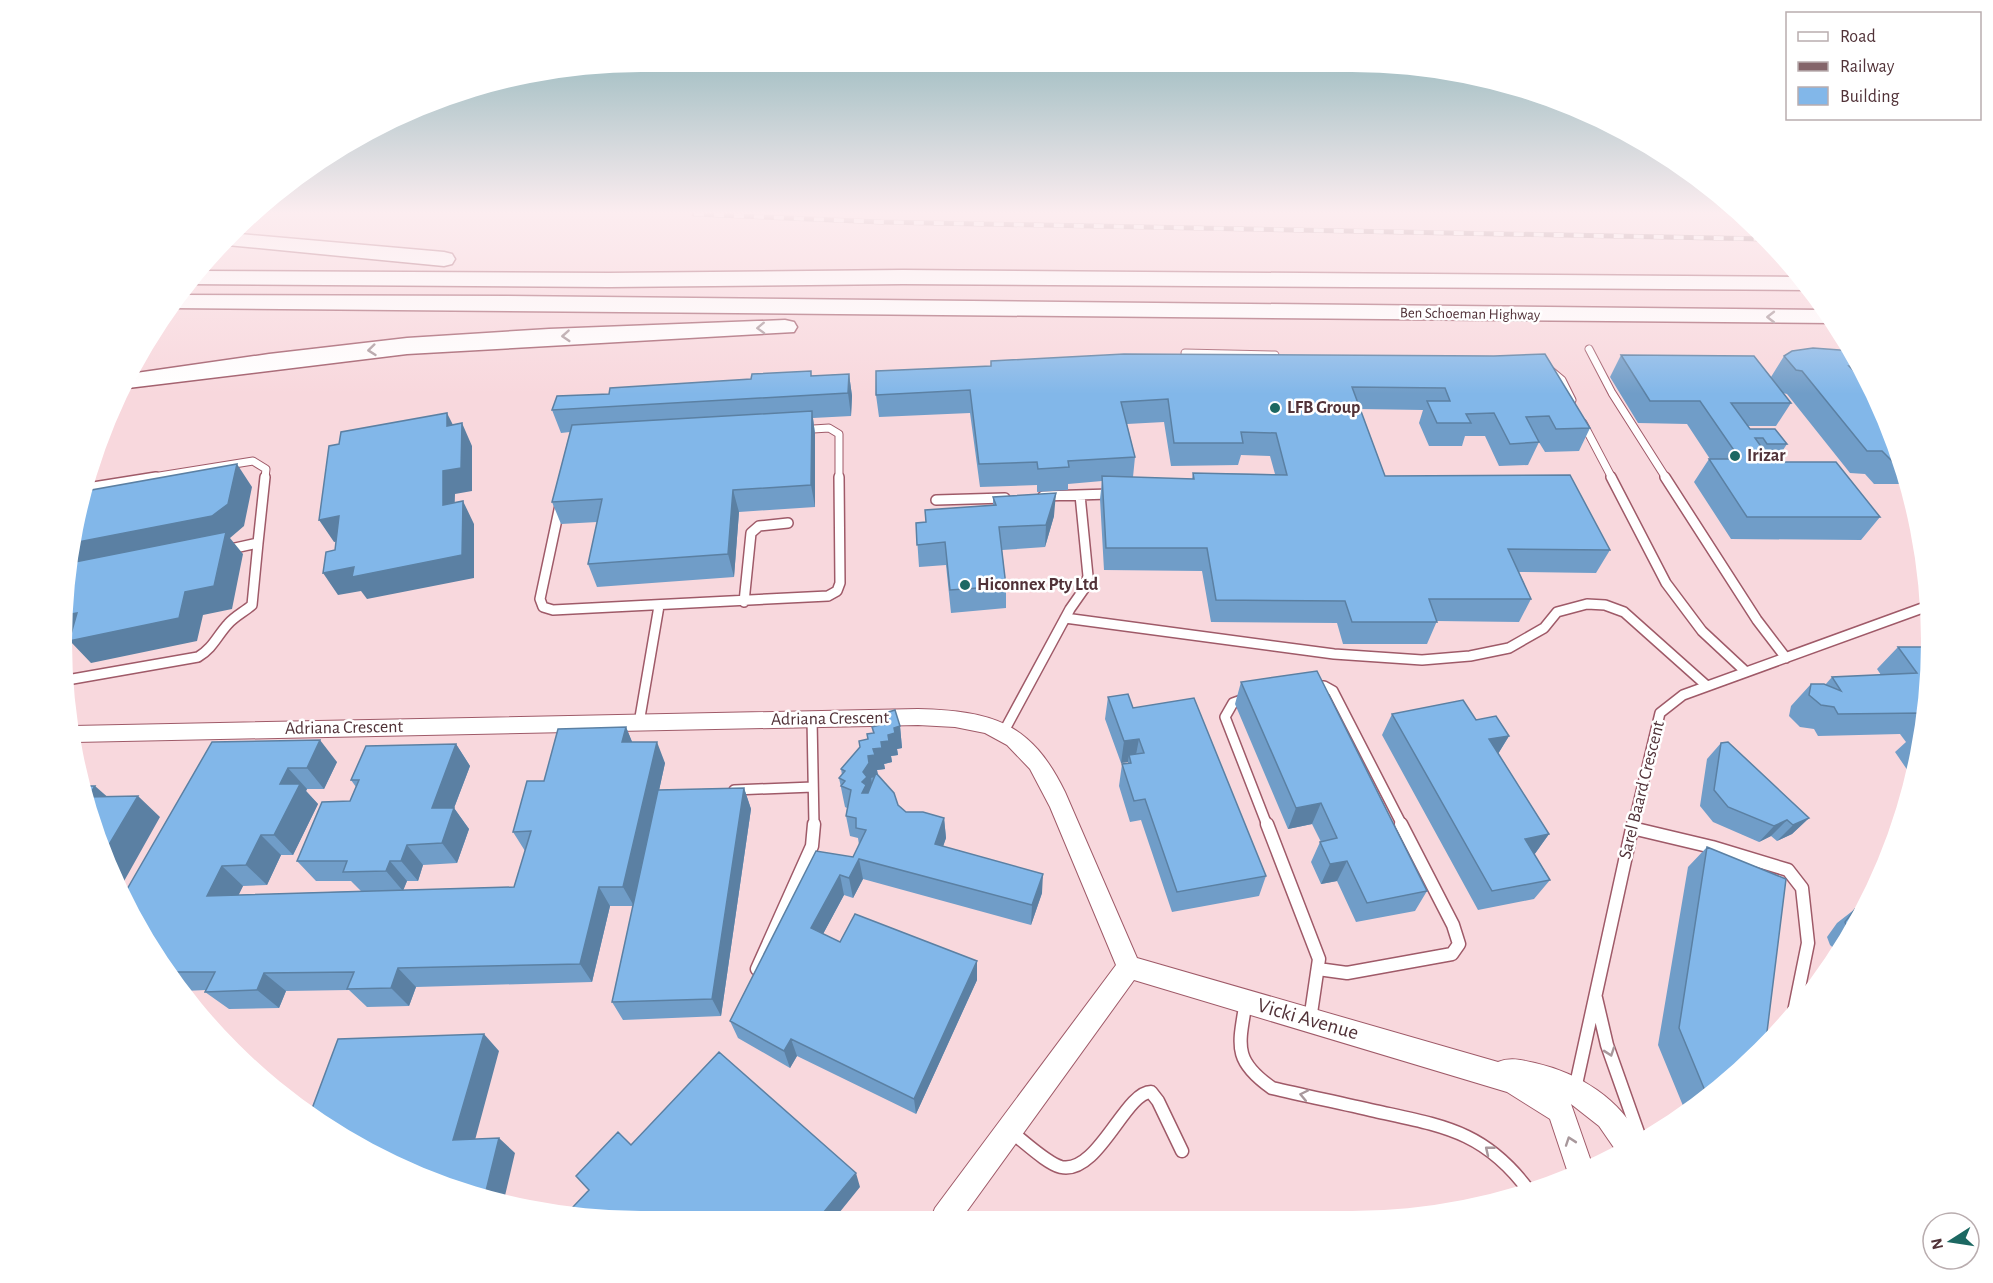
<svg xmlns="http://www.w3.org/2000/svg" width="1993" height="1283" viewBox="0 0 1993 1283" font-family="'Alegreya Sans',sans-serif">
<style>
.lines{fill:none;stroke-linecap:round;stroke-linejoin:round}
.service-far2-casing{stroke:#9f5a68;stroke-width:9}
.service-far1-casing{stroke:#9f5a68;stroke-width:12}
.service-casing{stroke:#9f5a68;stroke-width:15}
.minor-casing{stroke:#9f5a68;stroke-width:2}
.motorway-casing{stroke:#9f5a68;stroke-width:3}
.service-far2{stroke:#fff;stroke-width:7}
.service-far1{stroke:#fff;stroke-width:9}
.service{stroke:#fff;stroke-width:12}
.minor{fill:#fff;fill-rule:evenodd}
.motorway{fill:#fff;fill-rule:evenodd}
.rail-casing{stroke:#84656a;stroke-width:5}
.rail{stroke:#fff;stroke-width:4;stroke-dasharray:10;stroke-linecap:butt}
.wall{fill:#709dc8;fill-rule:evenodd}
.shaded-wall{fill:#5b80a3}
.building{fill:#82b7e9;stroke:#5b80a3;stroke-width:1.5}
.oneway{stroke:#a8989c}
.poi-dot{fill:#1c6862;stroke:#fff;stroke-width:2}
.labels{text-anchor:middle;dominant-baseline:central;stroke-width:5;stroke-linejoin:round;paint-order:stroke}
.far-street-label{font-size:15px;fill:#513238;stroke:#fff}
.poi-label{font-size:18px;font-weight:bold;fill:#513238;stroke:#fff;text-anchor:start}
.street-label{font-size:18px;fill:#513238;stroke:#fff}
.near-street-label{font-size:21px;fill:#513238;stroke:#fff}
</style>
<rect width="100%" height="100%" fill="#f8d8dd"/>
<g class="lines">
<defs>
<path id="service-far2" d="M1589,349L1612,393L1666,478
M1185,353L1275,355
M1550,370L1562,380L1572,400
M1583,423L1612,478
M147,478L253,461L266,469L265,478
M566,478L572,448L577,444L829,428L839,434V478"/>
<path id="service-far1" d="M566,477L540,599L543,607L553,610L828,596L837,591L840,583L839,477
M1611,477L1666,583L1702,631L1746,672
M1665,477L1757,620L1786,658
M87,488L156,477
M1043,496L1110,494
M936,500L1005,498
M226,550L258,543L265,477
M744,602L751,533L759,526L788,523
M1065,618L1334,654L1422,660L1470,656L1509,648L1544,628L1557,612L1587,604L1605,605L1624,612L1707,686
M67,680L198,657C213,648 217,636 228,624C235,616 244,612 252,605L258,543
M1314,686H1324L1333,691L1402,825
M1247,698L1233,703L1225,717L1267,825
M812,719L814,825
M639,723L659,606
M1003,733L1070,609L1084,589L1088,576L1080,495
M734,790L813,787
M1633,825L1660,713L1683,695L1928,606"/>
<path id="service" d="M1267,824L1319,959L1310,1020
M1632,828L1712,847L1788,870L1802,888L1808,943L1794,1012
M757,969L812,846L814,824
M1318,969L1347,973L1452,954L1459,944L1453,925L1401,824
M1596,998L1607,1045L1641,1141
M1246,1001C1239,1045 1232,1060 1272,1088C1306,1096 1341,1103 1375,1111C1443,1126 1485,1131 1529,1191
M1575,1089L1633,824
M1011,1132C1024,1141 1046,1163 1061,1167C1098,1175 1125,1092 1151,1092L1158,1101L1182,1151"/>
<path id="minor" d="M918,709C992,711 1031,722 1065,792L1137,958L1498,1062C1510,1057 1522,1060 1535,1063C1579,1073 1621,1099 1641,1141L1619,1155L1599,1126L1571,1104L1593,1167L1569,1176L1550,1119L1507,1092L1134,980L962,1218H931L935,1208L1116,965L1050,807L1030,769L1007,745L985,733L955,727L918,725L75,742L73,726Z"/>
<path id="motorway" d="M240,234L444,252L452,254L455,259L452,264L444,266L227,245Z
M903,270L1800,277L1810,290L903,284L609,287L187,284L200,271L609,273Z
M178,295L508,296L1824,310L1834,323L171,308Z
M785,320L794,322L797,327L794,332L407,354L128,388L136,373L269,354L407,338L549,329Z"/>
</defs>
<use href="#service-far2" class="service-far2-casing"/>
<use href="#service-far1" class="service-far1-casing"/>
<use href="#service" class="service-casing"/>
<use href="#minor" class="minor-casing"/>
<use href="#motorway" class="motorway-casing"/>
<use href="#service-far2" class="service-far2"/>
<use href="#service-far1" class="service-far1"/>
<use href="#service" class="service"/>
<use href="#minor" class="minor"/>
<use href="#motorway" class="motorway"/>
<defs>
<path id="rail" d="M694,214L881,222L1766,239"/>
</defs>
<use href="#rail" class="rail-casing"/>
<use href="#rail" class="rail"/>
</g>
<path class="wall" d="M1853,351L1901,455L1907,480L1904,484H1874L1865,474L1850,473L1787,394L1783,393L1791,403L1776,426H1747L1750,429L1787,444L1775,462L1880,517L1861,540L1731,539L1694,482L1709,459H1710L1687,424L1638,423L1610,377L1621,355L1771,377L1784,356Z
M1494,356L1590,428L1579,451L1545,452L1537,439L1539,442L1528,465L1499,466L1485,436H1465L1462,446H1429L1419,423L1423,410L1360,409L1385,476L1610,550L1596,573L1519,572L1531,599L1519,622L1437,621L1427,644H1343L1337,623L1211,622L1202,571L1104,570L1100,499L1102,481L1068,484V490L1037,492V485L980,487L970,413L879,417L876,395L991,366V361ZM1164,422L1171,466L1238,465L1241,455L1270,456L1275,474L1193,473L1192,479L1133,477L1135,457L1127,424Z
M849,374L852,396L851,416L813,418L815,434V507L739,512L734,577L597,587L588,564L597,522L561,524L552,502L570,432L561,433L552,410L609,394L751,379Z
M993,497L1054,516L1045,547L1002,550L1006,586V608L951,613L946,565L919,567L916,523L926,522L993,505Z
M1898,647L1930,680L1915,771H1908L1895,752L1906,742L1900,734L1818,736L1814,729L1800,727L1789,716L1791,706L1811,684L1825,685L1832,677L1881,675L1877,669Z
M1241,682L1427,891L1415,911L1356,922L1337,881L1321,884L1311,862L1320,842H1321L1312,824L1288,829L1235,704Z
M1108,697L1133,708L1266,876L1259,896L1172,912L1141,820L1130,822L1119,786L1122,764L1128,763V762L1121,763L1105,719Z
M885,713L900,726L902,748L897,749L898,755L891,756L892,762L884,764L885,769L877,770L878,775L898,805L906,812L944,818L946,838L943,846L1042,893L1031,925L863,879L853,898L844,895L823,934L840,942L977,980L916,1114L797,1056L790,1068L738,1038L730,1021L853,857L859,845L858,838L850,836L846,816L847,808L845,807L839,778L842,775L841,769L873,733L872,727L880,725L886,718Z
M1392,714L1476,720L1509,736L1498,754L1549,834L1534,855L1550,880L1534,899L1478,910L1382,735Z
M626,727L632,742L665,763L659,790L744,788L751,809L721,1016L623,1020L612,1002L633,906H610L592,982L416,987L409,1006L367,1007L349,990L286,991L279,1008L229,1009L205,992L206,990L184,991L159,964L212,742L337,762L324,789H307L306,791L318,804L293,855H281L267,885L243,886L238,895L361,891L351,881H316L297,861L350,801L356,787L351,780L456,744L470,766L454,808L469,829L457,863L423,865L418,881H407L403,890L514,887L525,851L513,832L544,781Z
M1721,743L1809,818L1792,834L1777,841L1771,836L1759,842L1713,822L1700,806L1707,759Z
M1707,847L1766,1040L1705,1101L1686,1113L1658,1045L1688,867Z
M1855,909L1862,914L1838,952L1830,945L1827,937L1837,923Z"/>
<path class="shaded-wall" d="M849,374L852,396L851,416L848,393Z
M812,411L815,434V507L811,485Z
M447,413L458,435L447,426Z
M462,423L472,446V491L455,494L454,527L443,505V471Z
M237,464L252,487L244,526L230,538L243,554L232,609L203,615L197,641L91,663L70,641L62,643L66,615L185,592L73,569L78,542Z
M733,490L739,512L734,577L728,554Z
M1056,493L1054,516L1045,547L1046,525Z
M463,501L474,524V578L367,599L361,591L338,595L323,573Z
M339,516L353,539L334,542L319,520Z
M900,726L902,748L897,749L898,755L891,756L892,762L884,764L885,769L877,770L878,776L871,778L872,784L869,789L870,798L862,793L863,772L868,756L894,728Z
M626,727L635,749L622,742Z
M1509,736L1496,757L1489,739Z
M1139,739L1135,760L1129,755L1128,762L1121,763L1124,741Z
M320,740L337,762L324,789L307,768Z
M657,742L665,763L634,906L623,887Z
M456,744L470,766L454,808L469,829L457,863L442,843L432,808Z
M288,768L307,789L306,791L318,804L293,855L274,835L280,784Z
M95,786L119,807L88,797Z
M744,788L751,809L721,1016L712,999Z
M138,796L160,817L123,883L107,848Z
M1321,803L1312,824L1288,829L1296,808Z
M944,818L946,838L937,864L935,844Z
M1809,818L1792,834L1777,841L1793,825Z
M1787,820L1771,836L1759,842L1774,826Z
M1549,834L1534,855L1525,839Z
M261,835L281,855L267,885L246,865Z
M407,845L423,865L418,881L401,861Z
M859,859L863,879L853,898L849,878Z
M390,861L407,881L403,891L386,871Z
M1347,861L1337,881L1321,884L1330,864Z
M222,866L243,886L229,915L207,896Z
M1043,874L1042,893L1031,925L1032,905Z
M840,875L844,895L816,947L811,928Z
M599,887L610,906L592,982L580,964Z
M977,961V980L916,1114L914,1099Z
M398,968L416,987L409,1006L391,988Z
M264,973L286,991L279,1008L257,990Z
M484,1034L499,1051L471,1155L453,1140Z
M791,1039L797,1056L790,1068L784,1051Z
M499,1138L515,1153L504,1200L485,1195Z
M856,1173L860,1187L835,1218H819Z"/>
<path class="building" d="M1813,348L1853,351L1860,366H1849L1871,389L1901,455L1902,461H1892L1882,451H1867L1802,371L1796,370L1784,356L1792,351Z
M1124,354L1494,356L1545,354L1590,428L1556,429L1549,416L1526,417L1539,442L1510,444L1494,413L1466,414L1471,423H1437L1427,401H1450L1445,388L1352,387L1385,476L1570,475L1610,550L1508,549L1531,599H1429L1437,622H1352L1345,601L1216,600L1207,548H1106L1102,476L1194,479L1193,473L1287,475L1276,433L1241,432L1243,443H1174L1168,399L1121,402L1135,457L1068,461L1069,467L1038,469L1037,462L979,464L970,390L876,395V371L991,366V361Z
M1621,355L1754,356L1791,403H1731L1750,429H1775L1787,444H1767L1763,438H1755L1772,462H1836L1880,517H1747L1709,459H1740L1700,401H1650Z
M811,371V376L849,374L848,393L552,410L557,396L609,394L610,388L751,379L752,374Z
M812,411L811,485L733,490L728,554L588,564L602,499L552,502L572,425Z
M447,413V426L462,423L461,468L443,471V505L463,501L462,555L352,577L354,567L323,573L326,552L335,550L339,516L319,520L329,446L339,444L341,432Z
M237,464L228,504L212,516L78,542L86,491Z
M1056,493L1046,525L999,527L1006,586L950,590L945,542L917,545L916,523L926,522L925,510L996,505L993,497Z
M226,532L214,586L185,592L179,618L69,641L77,613L66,615L75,562Z
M1898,647H1929L1930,680L1925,714L1923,713L1838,714L1834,707L1821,705L1809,695L1811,684H1824L1841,691L1832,677L1917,673Z
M1317,671L1427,891L1367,903L1347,861L1330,864L1320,842L1337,838L1321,803L1296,808L1241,682Z
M1128,694L1133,708L1194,698L1266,876L1177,892L1145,799L1134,801L1122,764L1131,763L1129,755L1144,753L1139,739L1124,741L1108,697Z
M1463,700L1476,720L1496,716L1509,736L1489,739L1549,834L1525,839L1550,880L1492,891L1392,714Z
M895,710L900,726L894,728L895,733L888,735L889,741L881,742L882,748L873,749L875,755L868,756L869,763L863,772L867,777L862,782L866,785L862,793H868L876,773L894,793L898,805L906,812H923L944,818L935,844L1043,874L1032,905L859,859L849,878L840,875L811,928L840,942L855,914L977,961L914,1099L791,1039L784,1051L730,1021L816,851L853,857L866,830L856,828V818L846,816L851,790L841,786L845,781L839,778L845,771L841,769L860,747L859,741L868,739L867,734L874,733L872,727L880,725L879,720L887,718L885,713Z
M626,727L622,742H657L623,887H599L580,964L398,968L391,988L347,989L354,972L264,973L257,990L205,992L215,972H167L159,964L126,891L212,742L320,740L307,768H288L280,784H300L274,835H261L246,865L222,866L207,896L514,887L531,831L513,832L527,781H544L558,729Z
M1728,742L1809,818L1793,825L1787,820L1774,826L1728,807L1714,790L1721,743Z
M456,744L432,808H454L442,843L407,845L401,861H390L386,871L343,872L347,861H297L322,802L350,801L359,780H351L366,746Z
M81,786H95L88,797L138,796L107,848L81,792Z
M744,788L712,999L612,1002L658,790Z
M1707,847L1786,879L1766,1040L1708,1098L1679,1028Z
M1855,909L1862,914L1850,932L1849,931L1845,922Z
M484,1034L453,1140L499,1138L485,1195L420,1177L310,1114L338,1039Z
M719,1052L856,1173L819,1218L576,1217L571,1209L589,1190L576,1176L618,1132L631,1145Z"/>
<defs><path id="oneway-chevron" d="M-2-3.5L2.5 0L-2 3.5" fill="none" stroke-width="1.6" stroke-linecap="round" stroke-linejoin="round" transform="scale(1.5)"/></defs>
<g class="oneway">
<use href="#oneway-chevron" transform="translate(1771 317) rotate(-180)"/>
<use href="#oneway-chevron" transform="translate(761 328) rotate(178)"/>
<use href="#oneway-chevron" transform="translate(566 336) rotate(176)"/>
<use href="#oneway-chevron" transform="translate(372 350) rotate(174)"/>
<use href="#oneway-chevron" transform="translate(1610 1052) rotate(71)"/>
<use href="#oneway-chevron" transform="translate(1304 1095) rotate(-168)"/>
<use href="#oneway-chevron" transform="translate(1570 1141) rotate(-109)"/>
<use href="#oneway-chevron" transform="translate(1489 1150) rotate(-141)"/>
</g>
<linearGradient id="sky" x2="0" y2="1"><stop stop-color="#82aeb3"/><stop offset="0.54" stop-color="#fcedf0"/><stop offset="1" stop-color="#fcedf0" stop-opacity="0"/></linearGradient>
<rect width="1993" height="394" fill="url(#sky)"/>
<g class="poi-dot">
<circle cx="1275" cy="408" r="6"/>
<circle cx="1735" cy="456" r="6"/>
<circle cx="965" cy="585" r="6"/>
</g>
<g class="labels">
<g class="far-street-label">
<text transform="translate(1470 314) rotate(1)">Ben Schoeman Highway</text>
</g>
<g class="poi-label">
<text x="1287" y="408">LFB Group</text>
<text x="1747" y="456">Irizar</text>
<text x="977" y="585">Hiconnex Pty Ltd</text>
</g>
<g class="street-label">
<text transform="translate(830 719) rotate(-1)">Adriana Crescent</text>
<text transform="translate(344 728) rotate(-1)">Adriana Crescent</text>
<text transform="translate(1642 790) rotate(-76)">Sarel Baard Crescent</text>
</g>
<g class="near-street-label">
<text transform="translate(1308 1019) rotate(16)">Vicki Avenue</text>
</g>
</g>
<path d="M0 0H1993V1283H0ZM641 72H1352A569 569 0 0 1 1921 641V642A569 569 0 0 1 1352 1211H641A569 569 0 0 1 72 642V641A569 569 0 0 1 641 72Z" fill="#fff" fill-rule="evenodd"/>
<rect x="1786" y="12" width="195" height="108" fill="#ffffff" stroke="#b9adaf" stroke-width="1.5"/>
<rect x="1798" y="32" width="30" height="9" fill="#ffffff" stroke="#b9adaf" stroke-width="1.5"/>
<text x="1840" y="42" font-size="18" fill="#513238">Road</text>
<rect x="1798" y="62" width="30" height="9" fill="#84656a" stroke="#b9adaf" stroke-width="1.5"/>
<text x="1840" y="72" font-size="18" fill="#513238">Railway</text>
<rect x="1798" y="87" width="30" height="18" fill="#82b7e9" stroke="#b9adaf" stroke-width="1.5"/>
<text x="1840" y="102" font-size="18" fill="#513238">Building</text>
<g transform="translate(1951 1241) rotate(258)"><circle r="28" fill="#ffffff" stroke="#b9adaf" stroke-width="1.5"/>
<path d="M0-4.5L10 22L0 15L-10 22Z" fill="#1c6862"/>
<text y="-9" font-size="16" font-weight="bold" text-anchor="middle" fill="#513238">N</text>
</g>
</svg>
